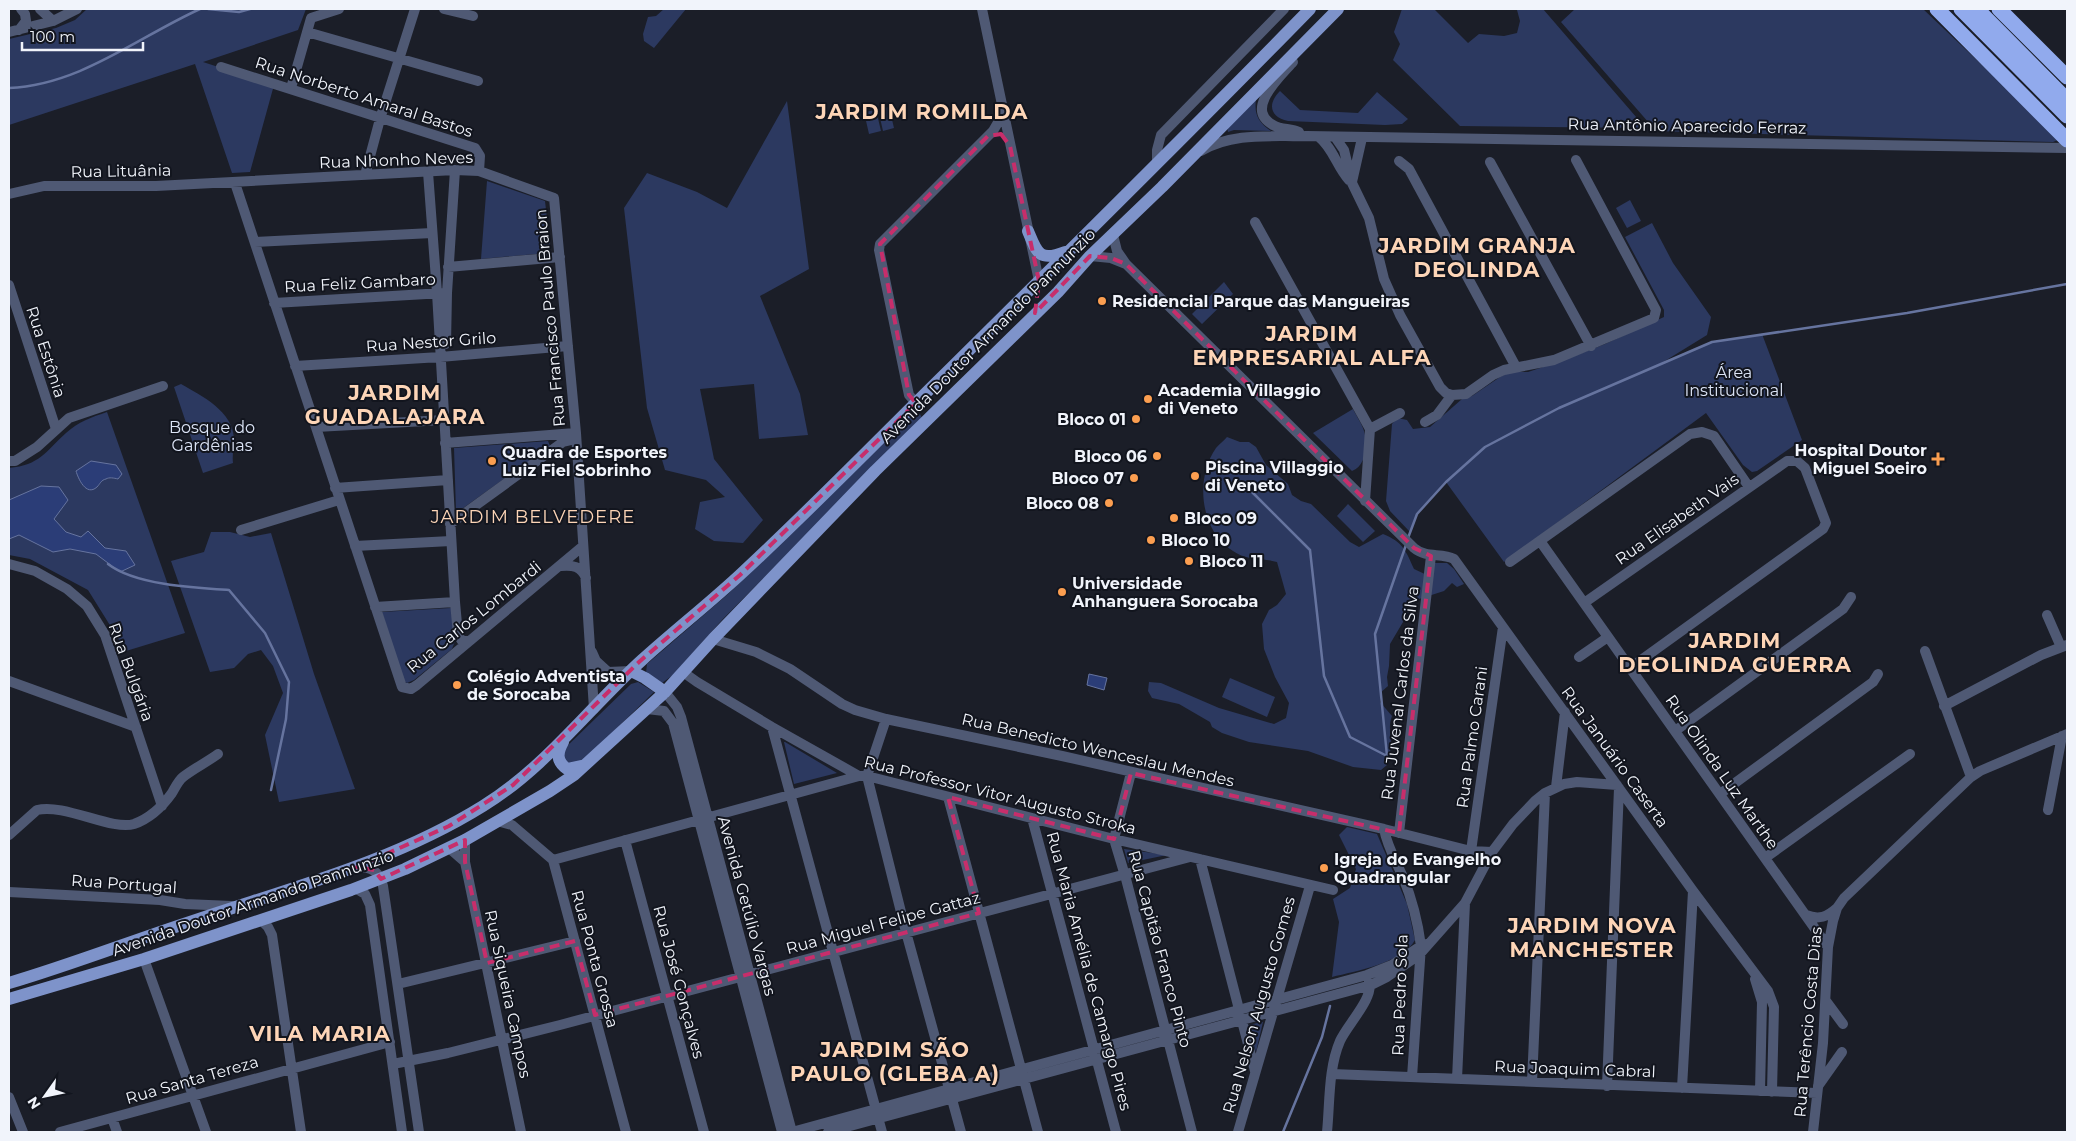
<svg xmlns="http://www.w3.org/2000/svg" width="2076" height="1141" viewBox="0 0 2076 1141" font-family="Montserrat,sans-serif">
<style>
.green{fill:#2c3960}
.water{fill:#2b3d77;stroke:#66749f}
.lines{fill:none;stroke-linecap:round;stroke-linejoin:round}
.stream{stroke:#66749f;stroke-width:2.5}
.minor{stroke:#4f5974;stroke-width:10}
.major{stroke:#7e93ca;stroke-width:12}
.highway{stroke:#91aaed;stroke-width:15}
.marked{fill:none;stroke:#c72e6b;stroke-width:4;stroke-dasharray:10 6;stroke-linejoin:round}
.poi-dot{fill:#fb9e50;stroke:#12151e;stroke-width:2}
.labels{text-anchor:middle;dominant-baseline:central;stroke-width:4;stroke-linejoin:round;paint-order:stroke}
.street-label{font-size:16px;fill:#f1f4fb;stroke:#12151e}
.poi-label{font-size:16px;font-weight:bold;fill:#f1f4fb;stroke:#12151e;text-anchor:start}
.park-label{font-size:16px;fill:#dce4f6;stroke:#12151e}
.neighbourhood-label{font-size:18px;letter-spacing:1px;fill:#fdd5b7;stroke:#12151e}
.district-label{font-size:21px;font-weight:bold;letter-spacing:1px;fill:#fdd5b7;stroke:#12151e}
</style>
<rect width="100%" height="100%" fill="#1b1e28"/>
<path class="green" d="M87,9H306L298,30L203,62L274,85L250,172L232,173L195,64L9,125V39L56,28L75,20Z
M664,9H686L654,48L644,41L643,34L648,17L656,16Z
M1402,9H1434L1468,43L1479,34L1504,36L1517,33L1520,21L1517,10L1507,9H1543L1643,125L1644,128L1460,126L1393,60L1400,44L1394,32Z
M1575,9H1923L2060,139L2053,142L1656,131L1561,22Z
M1280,91L1300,110L1358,113L1377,92L1408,119L1402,124L1385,125L1288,121C1270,117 1267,104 1280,91Z
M1256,99C1254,114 1258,122 1271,131L1234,130L1228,132L1227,127Z
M787,101L809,269L760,296L800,394L808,435L759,439L754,384L700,389L714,459L763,520L743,543L714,541L695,529L700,502L725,497L706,480L665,470L647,408L624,208L647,173L697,192L727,208Z
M889,107L894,128L883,131L878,109Z
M876,110L881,131L869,134L864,112Z
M487,181L545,201L550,245V249L547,253L481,259Z
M1630,200L1641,221L1627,228L1616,208Z
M1652,223L1673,263L1711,317L1707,335L1660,364L1712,342L1762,334L1802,440L1757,471L1752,472L1743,465L1706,413L1504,562L1446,482L1417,514L1410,532L1390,511L1386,501L1392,424L1397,418L1407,420L1413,429L1430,427L1462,399L1472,396L1500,377L1510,372H1528L1564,360L1605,344L1664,317V310L1625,237Z
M1224,282L1233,294L1202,324L1192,314Z
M181,384C202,396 233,411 234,439C234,447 232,455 233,463L203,473L174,387Z
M1353,409C1357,417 1362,424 1364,431C1368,444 1366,466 1352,471L1313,433Z
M107,412L185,633L126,651L88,590L30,559L9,555V468C40,465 45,452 66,433C78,422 92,417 107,412Z
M920,414L922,418L722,620L673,675L662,683L646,673L647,664L728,594L910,417Z
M1227,437L1240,442H1249L1256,447L1266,465L1288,484L1292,495L1301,501L1311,504L1350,542L1359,547L1383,534C1403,542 1406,551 1414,569L1429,576L1432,563H1447L1454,569L1464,584L1457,587L1452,583L1444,591L1416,600L1390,644L1389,666L1387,677L1388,686L1380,693V702L1392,716C1388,726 1391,734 1391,745C1391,752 1387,758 1387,765L1381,770L1353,767L1308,751L1249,742L1222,733L1212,727L1210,722L1179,704L1152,698L1148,691L1149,682L1161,683L1219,708L1274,724L1286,718L1289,703L1275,677L1264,649L1262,624L1269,610L1277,605L1286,594L1277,562C1259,557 1248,562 1230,549C1200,528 1195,478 1216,448C1219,444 1224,441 1227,437Z
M548,441L550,446L459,511H456L454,448Z
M1348,504L1375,531L1363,542L1337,516Z
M211,532H230L250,537L271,533L314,674L355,789L279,802L265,735L283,693L273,666L261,650L248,654L234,668L210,672L171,561L204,552Z
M451,608L455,641L452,649L414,680L407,683L403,681L382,612Z
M1230,678L1275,697L1267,717L1222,697Z
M638,682L654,692L579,765H566L562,751L631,684Z
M784,742H785L837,773L794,784Z
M1347,827L1377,834L1407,904L1415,940C1402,963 1356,971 1332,977L1339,922L1333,899L1350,888L1356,869L1339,835Z
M1124,849L1167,855L1128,863Z
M1263,1022L1256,1052L1248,1025Z"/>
<path class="water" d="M91,461L116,465L122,474L118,479C114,478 109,477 106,479C101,480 100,484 97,487C86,497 78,478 76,471Z
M41,486L59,487L68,500L54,519L66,532L81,537L88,531L105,548L126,551L135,565L120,572L96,554L70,549L53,552L19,535L9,539V500Z
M1089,674L1107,678L1104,690L1087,685Z"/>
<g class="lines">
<path class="stream" d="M208,9L239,12L250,9
M9,88C80,85 138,37 200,9
M1252,492L1310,550L1324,676L1350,737L1387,756
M1408,538L1417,514L1446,482L1485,447L1559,408L1712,342L1907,313L2067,284
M108,564C135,585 195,588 229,590L265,633L289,682L286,719L271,790
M1387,756L1375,634L1406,545
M1283,1132L1322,1037L1330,1006"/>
<path class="minor" d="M40,9L53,21
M444,9L473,16
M982,9L1039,281
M19,30L26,21L25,14L21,9
M9,32L53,21L77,9
M307,32L478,81
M1293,62C1280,77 1244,109 1273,125C1281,130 1291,128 1299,132
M221,67L475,148L480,156L479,171
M291,88L311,18L339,9
M1319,137C1333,148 1337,167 1349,180
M1335,137L1344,150L1352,183L1369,218L1384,279L1400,315L1440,387L1446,393L1452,395L1466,394L1493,375L1504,370L1554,360L1654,318L1656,310L1576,160
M1201,151C1233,132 1271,137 1307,136L2067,148
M1399,161L1409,169L1516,367
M1490,162L1591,346
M1157,164V150L1161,135L1284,9
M428,172L437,293L455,602L458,635L462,641H469
M365,175L380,119L415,9
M1352,182L1362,138
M235,183L402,687L411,689L417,685L583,546
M9,194L44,186H156L455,170L479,171L554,198L576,433L594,709
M1255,222L1370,429L1365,501
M1113,235L1117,251L1126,264L1414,548C1427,559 1441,552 1454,559L1693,891L1768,991L1774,1007L1772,1092
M255,242L432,233
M1090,256L1111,258L1126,264
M448,267L560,257
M9,285L56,429
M274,303L443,293
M446,344L447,293L455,170
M295,366L440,357L568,346
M916,403L909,395L879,250L880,244L993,131L1000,119L1002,109
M1425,422L1437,415L1452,395
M316,427L444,420
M1370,429L1400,413
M445,443L575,433
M9,461H15L37,447L69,418L163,386
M335,488L448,480
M450,524L563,442L576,439
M241,530L339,500
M1540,541L1828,947
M355,546L451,541
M1510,562L1690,434L1702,432L1714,436L1749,487
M9,564L35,571L67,589L87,606L105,635L162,806
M561,566C573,565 581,566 586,578
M1584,603L1787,461H1797L1805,468L1826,523L1823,529L1630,668
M375,607L455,602
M2047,615L2061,647
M713,639L756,652L790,669L842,704L855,710L886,719L1062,756L1384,829L1471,851L1492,852
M1925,651L1971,777
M592,652L596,661L608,672L631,671
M1579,657L1608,637
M683,672L697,682L772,727L859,776H867L1114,839L1333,890
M9,681L136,727
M665,692L677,707L681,717L792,1132
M1944,706L2041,655L2067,645
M647,709L664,711L673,723L782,1132
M886,719L867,776L906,932L961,1132
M772,727L882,1132
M1675,731L1843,609L1851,597
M1131,773L1114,839L1126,879L1192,1132
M1556,787L1565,712
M1720,794L1873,682L1878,674
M948,797L1038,1132
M2048,810L2062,736
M1032,818L1116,1132
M497,821L512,825L553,860L626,1132
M1384,829C1387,846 1396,861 1403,877C1412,899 1418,923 1421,946L1412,1077
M1399,833L1431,556
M9,835L37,810C64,803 112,831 134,824C151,818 162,807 172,793C175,788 178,781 183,777C193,769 207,762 218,754
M625,840L704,1132
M449,848L465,862V840
M1471,851L1503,627
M1765,858L1910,754
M1200,859L1255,1071
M553,860L859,776
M465,862L521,1132
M357,867C372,867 380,872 383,886L419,1132
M355,888L365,894L370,905L402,1132
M9,892L160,900L185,904L232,906
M1806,915C1819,920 1827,917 1837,908
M261,920L268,927L272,935L301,1132
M144,959L206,1132
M1755,979L1762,1002L1760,1091
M398,984L575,941
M1826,1001L1843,1024
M393,1064L448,1053L560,1025L1190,857
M1332,1074L1817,1093
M1457,1079L1465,903
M1532,1082L1545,793
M1607,1086L1619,788
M1818,1086L1842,1052
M1682,1088L1693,891
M9,1097L23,1132
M112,1118L117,1132
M60,1132L390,1042
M792,1132L1367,975L1392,965L1424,944
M828,1132L1371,985L1387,977L1419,955L1465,903L1492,852L1513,824L1535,801L1545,793L1564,784L1577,782L1617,785
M1238,1132L1310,886
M1327,1132C1330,1103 1328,1069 1340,1041C1347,1025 1375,997 1369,981
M1813,1132L1823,1043L1828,947L1833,921L1837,908L1844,898L1971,777L1980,771L2067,734"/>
<path class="major" d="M1028,231C1037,253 1039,262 1065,252
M631,671L645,678L665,692
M563,742C557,753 556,761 567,769L581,766
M9,983C70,965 129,942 190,922C290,888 393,862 483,806C545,768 589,708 642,660C675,630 710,603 743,572C812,508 878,440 945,374C1067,253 1190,132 1310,9
M9,999L144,959L351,890L405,869L465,840L550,791L574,775L665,692L713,639L875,471L1058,292L1090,256L1162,187L1338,9"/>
<path class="highway" d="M1937,9L2067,140
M1961,9L2067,116
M1977,9L2067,100
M1999,9L2067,77"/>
</g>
<path class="marked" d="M1001,134L1010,146L1039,281L1035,313L1090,256L1111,258L1126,264L1414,548L1431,556L1399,833L1131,773L1114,839L948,797L979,913L595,1015L575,941L487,963L465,862V840L381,879L374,870L357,867L449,826L513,785L639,662L740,575L916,403L909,395L880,244L988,136Z"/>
<g class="poi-dot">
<circle cx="1102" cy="301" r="5"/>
<circle cx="1148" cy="399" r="5"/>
<circle cx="1136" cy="419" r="5"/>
<circle cx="1157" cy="456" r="5"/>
<path d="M1935.5 451.5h5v5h5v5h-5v5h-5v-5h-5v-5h5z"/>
<circle cx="492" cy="461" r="5"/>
<circle cx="1195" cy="476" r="5"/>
<circle cx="1134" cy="478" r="5"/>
<circle cx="1109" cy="503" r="5"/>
<circle cx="1174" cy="518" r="5"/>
<circle cx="1151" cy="540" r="5"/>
<circle cx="1189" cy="561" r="5"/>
<circle cx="1062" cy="592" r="5"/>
<circle cx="457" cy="685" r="5"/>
<circle cx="1324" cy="868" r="5"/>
</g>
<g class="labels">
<g class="street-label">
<text transform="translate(364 97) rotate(18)">Rua Norberto Amaral Bastos</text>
<text transform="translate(1687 126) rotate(1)">Rua Antônio Aparecido Ferraz</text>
<text transform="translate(396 160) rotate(-2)">Rua Nhonho Neves</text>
<text transform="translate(121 171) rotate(-1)">Rua Lituânia</text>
<text transform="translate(360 283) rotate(-3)">Rua Feliz Gambaro</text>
<text transform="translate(550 318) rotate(-95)">Rua Francisco Paulo Braion</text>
<text transform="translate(988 336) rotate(-45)">Avenida Doutor Armando Pannunzio</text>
<text transform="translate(431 342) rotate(-4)">Rua Nestor Grilo</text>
<text transform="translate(46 352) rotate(72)">Rua Estônia</text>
<text transform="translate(1677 519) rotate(-35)">Rua Elisabeth Vais</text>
<text transform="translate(474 617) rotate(-39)">Rua Carlos Lombardi</text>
<text transform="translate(131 672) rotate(70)">Rua Bulgária</text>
<text transform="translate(1400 693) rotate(-83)">Rua Juvenal Carlos da Silva</text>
<text transform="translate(1472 737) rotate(-82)">Rua Palmo Carani</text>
<text transform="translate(1098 750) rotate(13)">Rua Benedicto Wenceslau Mendes</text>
<text transform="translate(1615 757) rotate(54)">Rua Januário Caserta</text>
<text transform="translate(1722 772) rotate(55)">Rua Olinda Luz Marthe</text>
<text transform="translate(1000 795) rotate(14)">Rua Professor Vitor Augusto Stroka</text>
<text transform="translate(124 884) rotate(4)">Rua Portugal</text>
<text transform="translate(253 903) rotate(-19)">Avenida Doutor Armando Pannunzio</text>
<text transform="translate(747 906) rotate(75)">Avenida Getúlio Vargas</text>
<text transform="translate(883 923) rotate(-15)">Rua Miguel Felipe Gattaz</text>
<text transform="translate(1160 949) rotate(75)">Rua Capitão Franco Pinto</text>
<text transform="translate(595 959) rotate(75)">Rua Ponta Grossa</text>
<text transform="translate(1089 971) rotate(75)">Rua Maria Amélia de Camargo Pires</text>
<text transform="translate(679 982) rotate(75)">Rua José Gonçalves</text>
<text transform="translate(508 994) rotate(78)">Rua Siqueira Campos</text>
<text transform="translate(1400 995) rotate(-88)">Rua Pedro Sola</text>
<text transform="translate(1259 1005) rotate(-74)">Rua Nelson Augusto Gomes</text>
<text transform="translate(1808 1022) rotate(-85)">Rua Terêncio Costa Dias</text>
<text transform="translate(1575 1069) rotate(2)">Rua Joaquim Cabral</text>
<text transform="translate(192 1080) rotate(-16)">Rua Santa Tereza</text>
</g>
<g class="poi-label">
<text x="1112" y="301">Residencial Parque das Mangueiras</text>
<text x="1158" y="390">Academia Villaggio<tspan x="1158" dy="18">di Veneto</tspan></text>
<text x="1126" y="419" text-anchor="end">Bloco 01</text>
<text x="1927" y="450" text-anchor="end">Hospital Doutor<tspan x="1927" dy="18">Miguel Soeiro</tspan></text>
<text x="502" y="452">Quadra de Esportes<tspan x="502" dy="18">Luiz Fiel Sobrinho</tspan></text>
<text x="1147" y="456" text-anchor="end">Bloco 06</text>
<text x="1205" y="467">Piscina Villaggio<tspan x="1205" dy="18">di Veneto</tspan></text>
<text x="1124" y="478" text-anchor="end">Bloco 07</text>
<text x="1099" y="503" text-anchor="end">Bloco 08</text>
<text x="1184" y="518">Bloco 09</text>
<text x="1161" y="540">Bloco 10</text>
<text x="1199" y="561">Bloco 11</text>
<text x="1072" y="583">Universidade<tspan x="1072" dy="18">Anhanguera Sorocaba</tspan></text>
<text x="467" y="676">Colégio Adventista<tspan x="467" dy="18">de Sorocaba</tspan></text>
<text x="1334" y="859">Igreja do Evangelho<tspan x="1334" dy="18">Quadrangular</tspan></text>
</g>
<g class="park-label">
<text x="1734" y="372">Área<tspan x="1734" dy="18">Institucional</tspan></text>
<text x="212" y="427">Bosque do<tspan x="212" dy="18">Gardênias</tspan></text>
</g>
<g class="neighbourhood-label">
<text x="533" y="517">JARDIM BELVEDERE</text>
</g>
<g class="district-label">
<text x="922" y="111">JARDIM ROMILDA</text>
<text x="1477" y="245">JARDIM GRANJA<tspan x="1477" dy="24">DEOLINDA</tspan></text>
<text x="1312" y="333">JARDIM<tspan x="1312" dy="24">EMPRESARIAL ALFA</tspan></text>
<text x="395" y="392">JARDIM<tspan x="395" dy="24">GUADALAJARA</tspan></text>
<text x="1735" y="640">JARDIM<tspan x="1735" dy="24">DEOLINDA GUERRA</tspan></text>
<text x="1592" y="925">JARDIM NOVA<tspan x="1592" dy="24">MANCHESTER</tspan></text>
<text x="320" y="1033">VILA MARIA</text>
<text x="895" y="1049">JARDIM SÃO<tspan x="895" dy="24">PAULO (GLEBA A)</tspan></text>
</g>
</g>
<rect width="2076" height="1141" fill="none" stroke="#f1f4fb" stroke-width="20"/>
<g transform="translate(45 1096) rotate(237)" stroke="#12151e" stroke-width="4" paint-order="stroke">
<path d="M0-4L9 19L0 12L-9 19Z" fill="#f1f4fb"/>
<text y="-8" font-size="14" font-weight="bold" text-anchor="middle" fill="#f1f4fb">N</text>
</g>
<path d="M22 42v8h121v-8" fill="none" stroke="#f1f4fb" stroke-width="2.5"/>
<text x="30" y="42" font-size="15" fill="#f1f4fb" stroke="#12151e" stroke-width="4" paint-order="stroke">100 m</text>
</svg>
